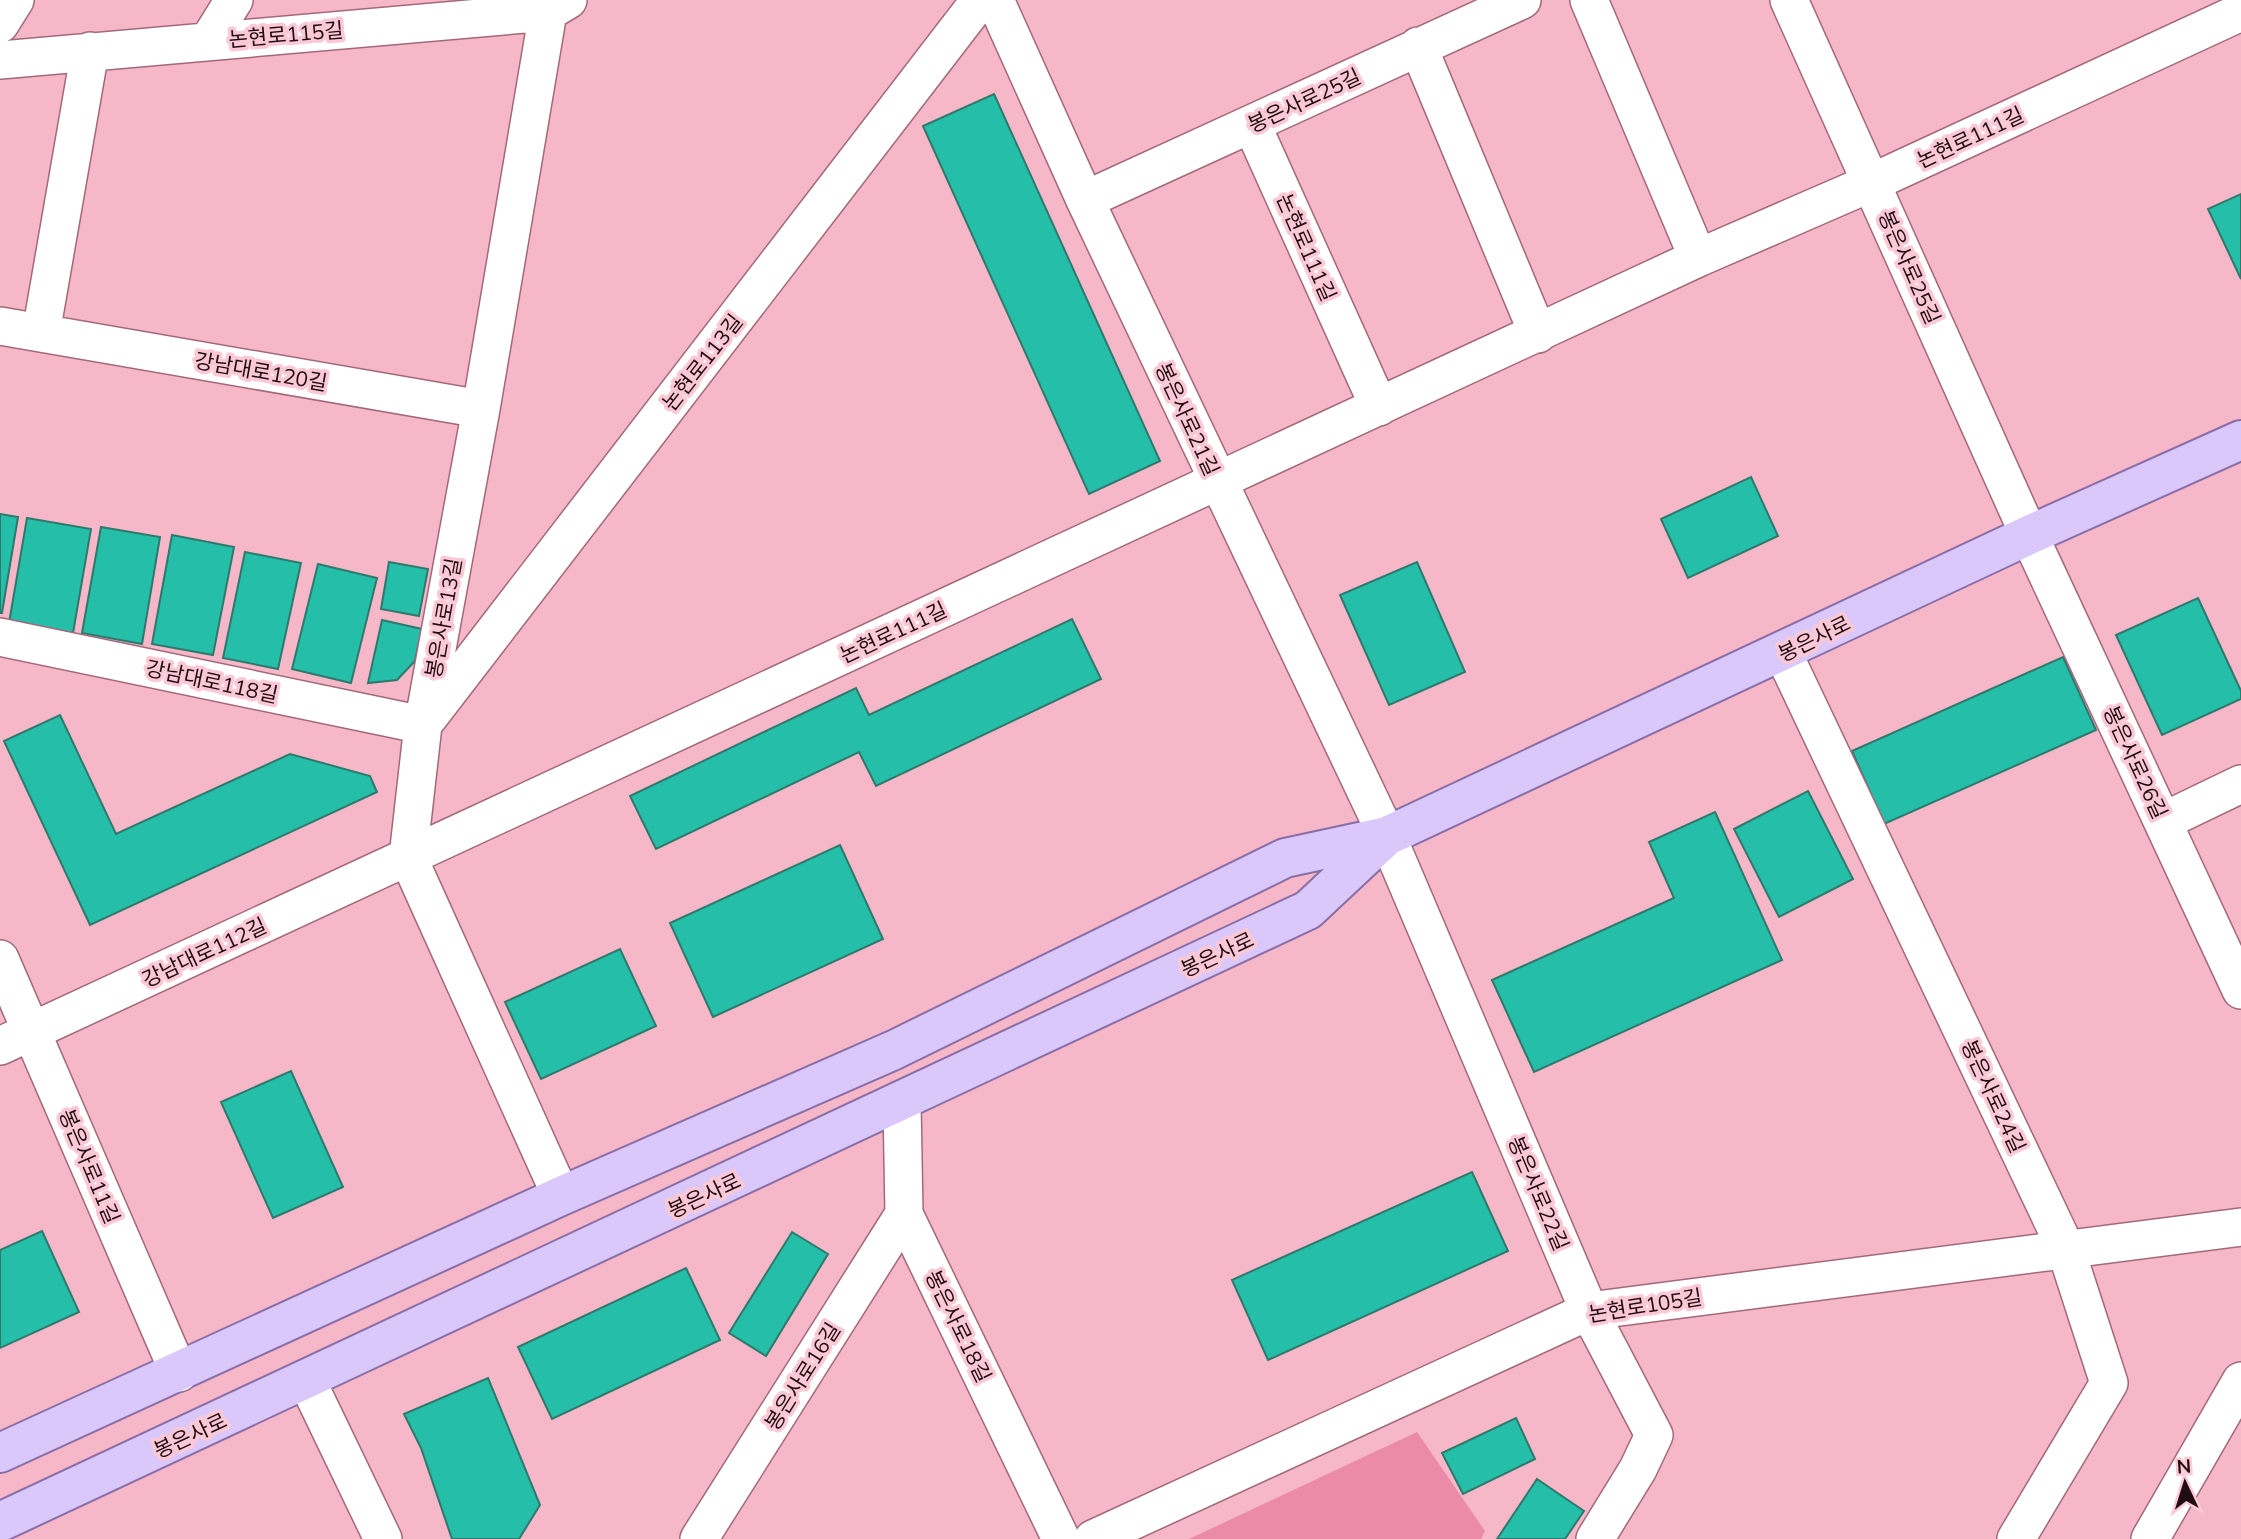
<svg xmlns="http://www.w3.org/2000/svg" width="2241" height="1539" viewBox="0 0 2241 1539" font-family="Mulish,'Noto Sans KR',sans-serif">
<style>
.green{fill:#eb8ba9}
.building{fill:#25bfa9;stroke:#2f796c;stroke-width:2}
.lines{fill:none;stroke-linecap:round;stroke-linejoin:round}
.minor-casing{stroke:#a2697a;stroke-width:40}
.major-casing{stroke:#896ea7;stroke-width:42}
.minor{stroke:#fff;stroke-width:37}
.major{stroke:#dac8fa;stroke-width:38}
.labels{text-anchor:middle;dominant-baseline:central;stroke-width:7;stroke-linejoin:round;paint-order:stroke}
.street-label{font-size:21px;fill:#210c13;stroke:#fbc8d6}
</style>
<rect width="100%" height="100%" fill="#f6b7c8"/>
<path class="green" d="M1417,1432L1485,1531L1481,1539H1189Z"/>
<path class="building" d="M994,94L1160,461L1089,494L923,126Z
M2241,194V279L2208,209Z
M1751,477L1778,536L1688,578L1661,519Z
M0,514L18,517L2,613H0Z
M27,518L91,529L73,633L9,623Z
M101,527L160,537L142,644L82,633Z
M172,535L234,547L213,655L152,644Z
M245,552L301,563L278,669L223,658Z
M389,562L428,569L419,616L381,609Z
M1417,562L1465,672L1389,705L1340,595Z
M318,564L377,578L351,683L292,669Z
M2198,598L2241,691V699L2162,735L2116,635Z
M1072,619L1101,679L876,786L859,752L656,849L630,796L856,688L869,715Z
M382,620L422,629L415,661L397,680L368,683Z
M2063,657L2096,730L1884,824L1852,751Z
M60,715L116,834L290,754L370,776L377,792L90,925L4,741Z
M1808,791L1853,879L1779,917L1734,829Z
M1715,812L1782,960L1534,1072L1492,980L1674,898L1649,842Z
M840,845L883,939L713,1017L670,923Z
M620,949L656,1026L541,1079L505,1002Z
M291,1071L343,1187L273,1218L221,1102Z
M1472,1172L1508,1251L1268,1360L1232,1280Z
M42,1231L79,1312L0,1348V1250Z
M792,1232L828,1254L766,1356L729,1333Z
M686,1268L720,1340L552,1419L518,1347Z
M488,1378L540,1505L519,1539H452L421,1448L404,1414Z
M1516,1418L1535,1459L1463,1494L1442,1453Z
M1537,1479L1584,1511L1565,1539H1497Z"/>
<g class="lines">
<defs>
<path id="minor" d="M995,0L1085,200L1387,836L1589,1311L1654,1435L1638,1469L1595,1539
M1589,0L1698,258
M1789,0L2029,535L2241,990
M548,12L481,409L423,725L408,857L561,1196
M0,24L15,0
M209,40L234,0
M1418,46L1538,334
M0,60L548,12L568,0
M1252,125L1379,407
M1085,200L1522,0
M0,326L481,409
M41,333L90,51
M0,637L423,725
M1783,653L2065,1247L2109,1383L2016,1539
M428,718L980,0
M2164,821L2241,784
M0,959L179,1373
M0,1046L1698,258L1873,182L2241,12
M902,1103L904,1214L1061,1539
M307,1381L383,1539
M699,1539L904,1214
M1093,1539L1589,1311L2241,1227
M2150,1539L2241,1381"/>
<path id="major" d="M0,1453L561,1196L894,1050L1285,858L1387,836L2029,535L2241,440
M0,1522L1308,910L1387,836"/>
</defs>
<use href="#minor" class="minor-casing"/>
<use href="#major" class="major-casing"/>
<use href="#minor" class="minor"/>
<use href="#major" class="major"/>
</g>
<g class="labels">
<g class="street-label">
<text transform="translate(286 34) rotate(-5)">논현로115길</text>
<text transform="translate(1304 100) rotate(-25)">봉은사로25길</text>
<text transform="translate(1970 137) rotate(-25)">논현로111길</text>
<text transform="translate(1307 247) rotate(66)">논현로111길</text>
<text transform="translate(1910 267) rotate(66)">봉은사로25길</text>
<text transform="translate(702 362) rotate(-52)">논현로113길</text>
<text transform="translate(261 371) rotate(10)">강남대로120길</text>
<text transform="translate(1188 419) rotate(65)">봉은사로21길</text>
<text transform="translate(443 618) rotate(-80)">봉은사로13길</text>
<text transform="translate(893 632) rotate(-25)">논현로111길</text>
<text transform="translate(1814 638) rotate(-26)">봉은사로</text>
<text transform="translate(212 681) rotate(12)">강남대로118길</text>
<text transform="translate(2136 762) rotate(65)">봉은사로26길</text>
<text transform="translate(204 952) rotate(-25)">강남대로112길</text>
<text transform="translate(1217 954) rotate(-25)">봉은사로</text>
<text transform="translate(1994 1096) rotate(65)">봉은사로24길</text>
<text transform="translate(90 1166) rotate(67)">봉은사로11길</text>
<text transform="translate(1539 1193) rotate(67)">봉은사로22길</text>
<text transform="translate(704 1195) rotate(-25)">봉은사로</text>
<text transform="translate(1645 1305) rotate(-9)">논현로105길</text>
<text transform="translate(959 1326) rotate(64)">봉은사로18길</text>
<text transform="translate(802 1376) rotate(-58)">봉은사로16길</text>
<text transform="translate(190 1435) rotate(-25)">봉은사로</text>
</g>
</g>
<g transform="translate(2185 1483) rotate(356)" stroke="#fbc8d6" stroke-width="5" paint-order="stroke">
<path d="M0-5L12 26L0 18L-12 26Z" fill="#210c13"/>
<text y="-10" font-size="19" font-weight="bold" text-anchor="middle" fill="#210c13">N</text>
</g>
</svg>
